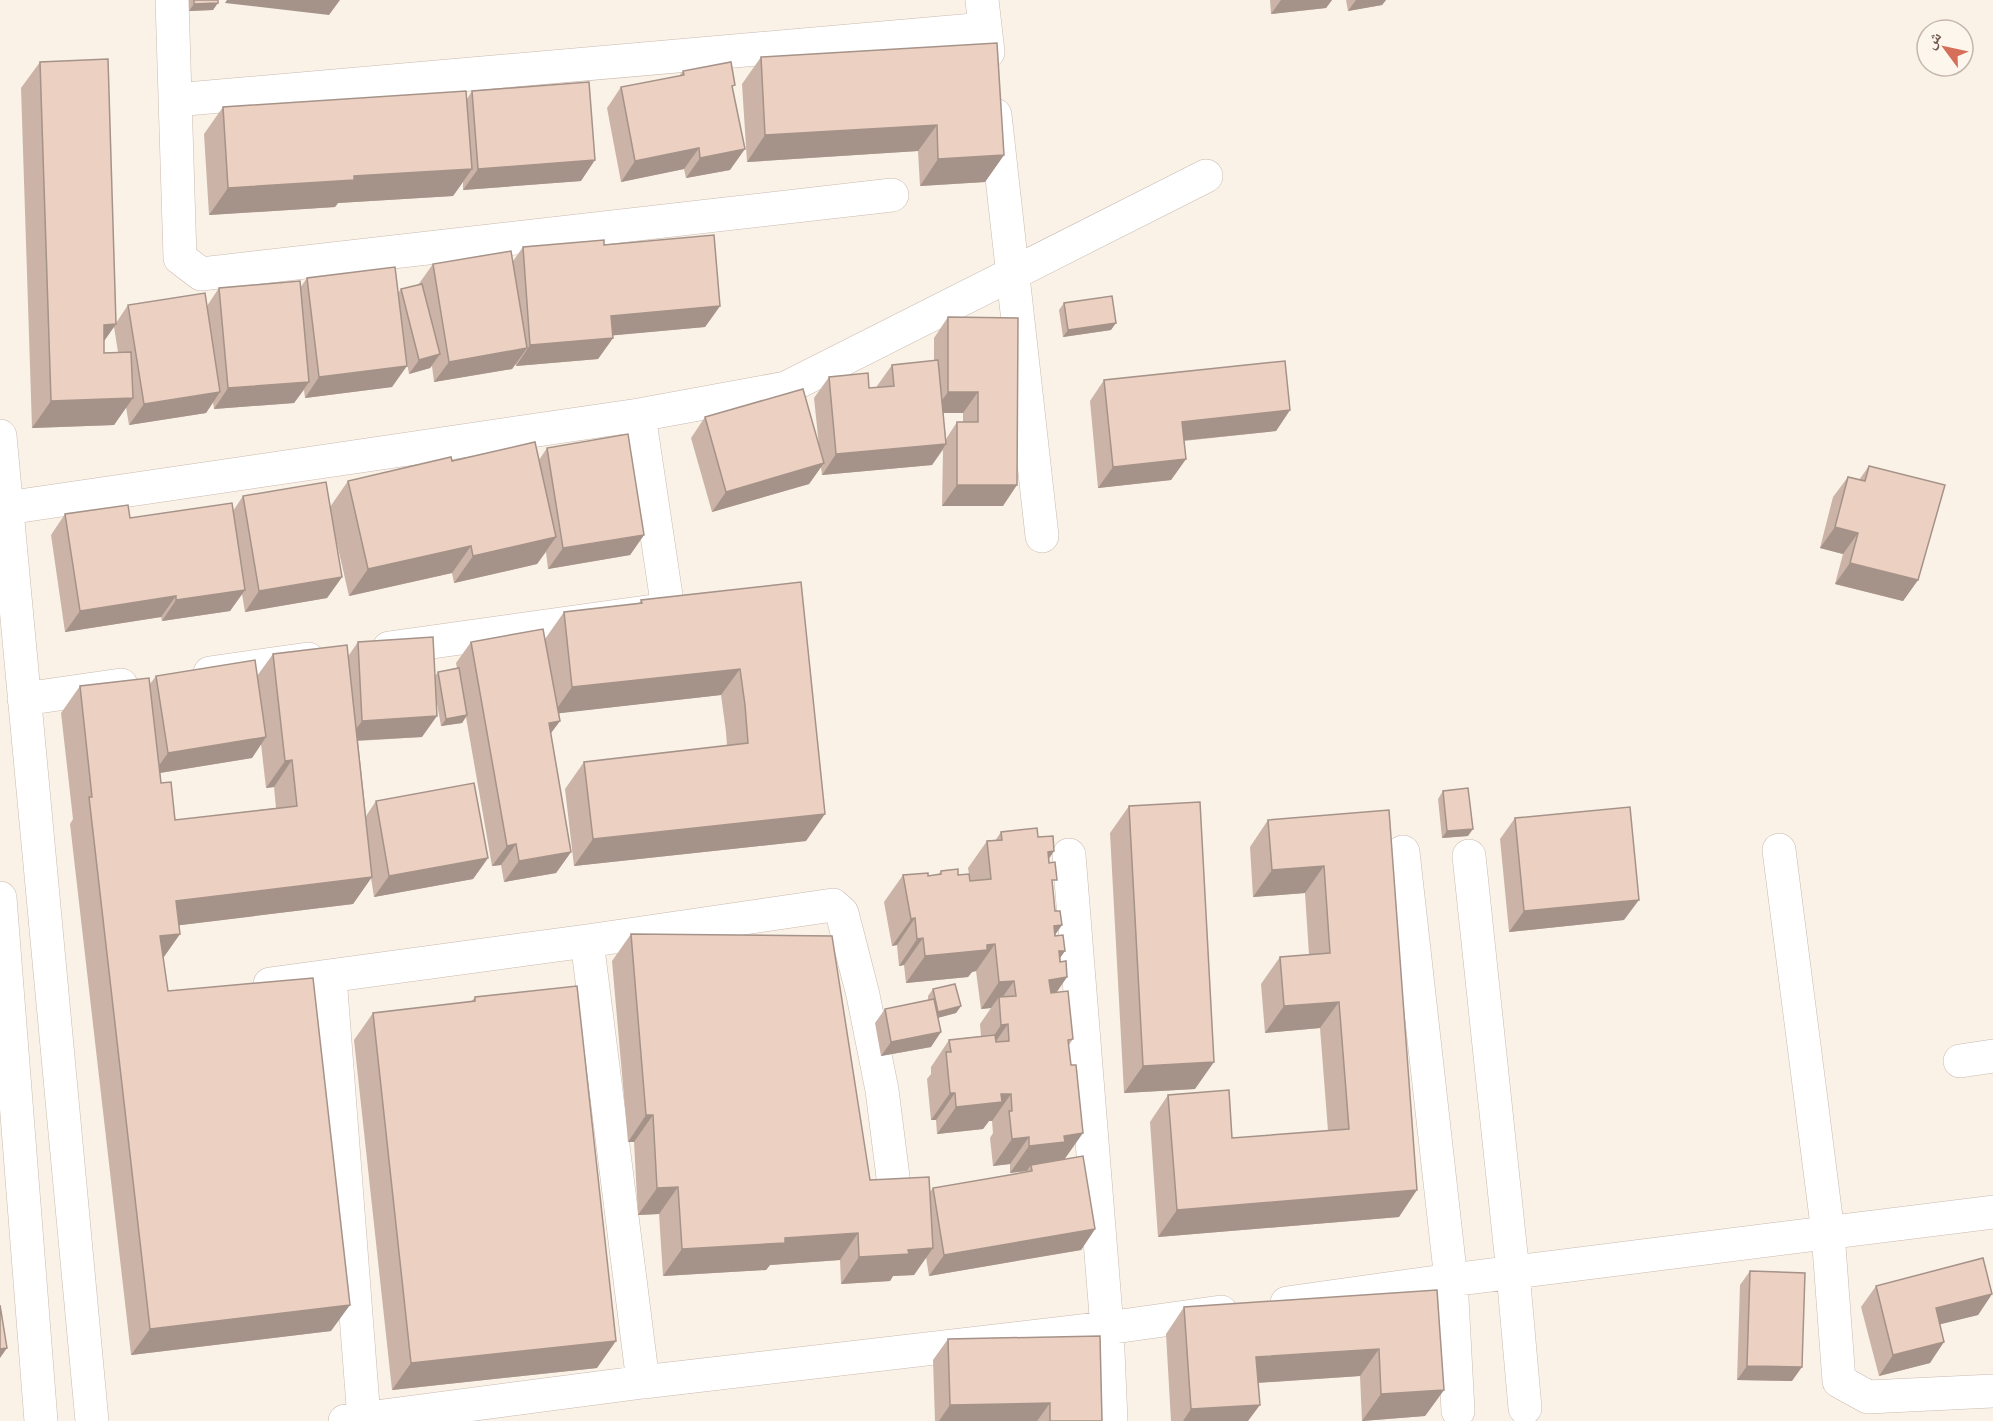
<svg xmlns="http://www.w3.org/2000/svg" width="1993" height="1421" viewBox="0 0 1993 1421" font-family="Cabin,'Noto Naskh Arabic',sans-serif">
<style>
.lines{fill:none;stroke-linecap:round;stroke-linejoin:round}
.street-casing{stroke:#cbb9af;stroke-width:34}
.street{stroke:#fff;stroke-width:33}
.wall{fill:#cbb3a7;fill-rule:evenodd}
.shaded-wall{fill:#a59288}
.building{fill:#ecd0c2;stroke:#a59288;stroke-width:1.5}
</style>
<rect width="100%" height="100%" fill="#faf2e7"/>
<g class="lines">
<defs>
<path id="street" d="M172,0L180,258L201,274L892,195
M982,0L988,52
M175,100L985,29
M995,115L1042,536
M0,436L92,1421
M0,509L639,415L786,388L1206,176
M389,648L668,609L639,415
M210,673L308,659
M24,699L121,685
M1779,850L1828,1233L1839,1381L1868,1397L1993,1391
M1403,852L1451,1280L1458,1411
M1069,855L1107,1328L1111,1421
M1469,856L1513,1273L1525,1408
M0,898L41,1421
M587,941L643,1382L1107,1328L1221,1312
M330,977L364,1419
M270,984L587,941L833,905L842,913L863,995L882,1090L895,1193
M1960,1061L1993,1056
M1287,1303L1451,1280L1993,1212
M345,1421L643,1382"/>
</defs>
<use href="#street" class="street-casing"/>
<use href="#street" class="street"/>
</g>
<path class="wall" d="M189,0H218L213,10L189,11Z
M1270,0H1332L1326,8L1271,14Z
M1346,0H1386L1382,5L1348,11Z
M997,43L1004,155L985,182L920,186L918,151L747,162L742,84L761,57Z
M40,62L116,323L128,305L207,306L219,288H300L307,278L398,293L401,289L418,285L433,264L513,261L523,247L604,245L720,306L705,327L613,335V338L598,359L516,366V364L512,369L434,382L432,366L430,368L409,374L407,363L392,387L305,398L304,390L294,403L214,409L213,402L206,413L129,425L126,407L114,425L32,428L21,88ZM114,327L118,352L104,353V341Z
M683,71L733,88L730,170L686,178L684,169L621,182L607,108L621,87L679,76Z
M472,91L581,181L463,190V182L453,196L338,203L335,207L209,215L204,134L223,107L467,99Z
M1064,303L1111,330L1063,337L1059,310Z
M948,317L1018,318L1003,506H942L943,450L932,465L822,475L821,467L809,484L712,512L691,438L705,417L819,446L814,398L829,377L869,388H877V386L892,365L934,361V338ZM943,413H963V422H957L946,439Z
M1104,380L1290,410L1276,431L1184,441L1186,459L1171,480L1098,488L1090,401Z
M547,448L644,535L630,555L548,569L546,552L537,564L454,583L452,573L349,596L333,526L342,577L327,598L245,612L242,594L230,611L162,621L161,617L65,632L51,535L65,514L130,518L233,511L243,496L330,507L348,481L452,461L539,460Z
M1869,466L1918,580L1903,601L1835,584L1843,554L1820,548L1833,497L1848,477L1859,480Z
M801,582L806,841L574,866L565,789L584,762L727,746L726,732L721,695L558,713L560,721L550,734L571,852L556,873L504,882L501,865L492,866L466,717L462,723L441,726L436,698L422,737L358,741L366,816L376,801L488,858L473,879L374,897L371,878L353,904L179,925L180,934L163,958L168,991L331,1331L131,1355L70,824L73,819L61,713L80,686L150,684L156,676H257L273,654L349,655L358,642L435,676L438,672L457,668L456,663L471,642L545,639L564,612L639,604L641,600ZM261,744L266,788L274,787L276,808L175,820L161,783L160,773L252,758Z
M1443,791L1468,836L1442,838L1438,799Z
M1129,806L1195,1089L1124,1093L1110,833Z
M1389,810L1399,1217L1158,1237L1150,1122L1168,1095L1232,1138L1328,1131L1320,1028L1265,1033L1261,984L1280,957L1309,955L1305,893L1253,897L1250,847L1268,820Z
M1515,818L1624,920L1509,932L1500,839Z
M1001,832L1038,837L1054,851L1049,859L1055,911L1062,925L1055,934V936L1065,951L1060,957V962L1067,977L1057,992L1073,1039L1069,1045L1064,1160L1095,1229L1081,1250L929,1276L926,1257L914,1275L893,1276L890,1281L841,1284L840,1260L770,1265L766,1270L663,1276L659,1214L638,1215L634,1142H628L612,961L631,934L870,1180L929,1193L933,1188L1027,1172V1171L1010,1173V1164L993,1166L990,1138L993,1133L992,1121H989L983,1129L937,1134L936,1120H931L927,1079L931,1074V1067L949,1040L981,1036L980,1024L991,1008L981,1009L976,971L972,972L968,977L906,983L904,965L899,966L897,945L892,946L884,902L903,875L928,876L938,875L941,871L958,875L969,874L968,868L987,841H995Z
M933,989L961,1006L956,1013L938,1018L931,1047L881,1056L875,1023L885,1009L928,1000V996Z
M475,997L597,1368L392,1390L354,1040L373,1013L471,1002Z
M1750,1271L1792,1381L1737,1380L1740,1285Z
M1876,1286L1992,1294L1978,1315L1940,1324L1930,1363L1879,1376L1861,1307Z
M1437,1290L1444,1390L1425,1416L1362,1421L1360,1376L1258,1383L1248,1421H1171L1166,1334L1184,1307Z
M948,1339L1102,1421H935L933,1360Z"/>
<path class="shaded-wall" d="M227,0H340L329,15L225,3Z
M1281,0H1332L1326,8L1271,14Z
M1356,0H1386L1382,5L1348,11Z
M218,3L213,10L189,11L194,4Z
M937,125L918,151L747,162L765,135Z
M699,148L684,169L621,182L635,161Z
M745,149L730,170L686,178L700,158Z
M1004,155L985,182L920,186L938,159Z
M595,160L581,181L463,190L478,169Z
M472,169L453,196L338,203L335,207L209,215L228,188L354,176Z
M720,306L705,327L596,337L611,316Z
M1116,323L1111,330L1063,337L1068,330Z
M116,324L97,351L104,325Z
M613,338L598,359L516,366L530,345Z
M527,348L512,369L434,382L449,362Z
M440,354L430,368L409,374L419,360Z
M407,366L392,387L305,398L319,377Z
M309,382L294,403L214,409L228,388Z
M220,392L206,413L129,425L144,404Z
M948,392H978L963,413H933Z
M133,398L114,425L32,428L51,401Z
M1290,410L1276,431L1168,442L1182,422Z
M946,444L932,465L822,475L836,454Z
M1186,459L1171,480L1098,488L1113,467Z
M824,463L809,484L712,512L726,492Z
M957,485H1017L1003,506H942Z
M1835,527L1858,533L1843,554L1820,548Z
M644,535L630,555L548,569L563,548Z
M556,537L537,564L454,583L473,556Z
M471,546L452,573L349,596L368,569Z
M1850,563L1918,580L1903,601L1835,584Z
M342,577L327,598L245,612L259,591Z
M245,590L230,611L162,621L176,600Z
M176,596L161,617L65,632L80,611Z
M740,669L721,695L553,714L572,687Z
M467,715L462,723L441,726L446,719Z
M437,716L422,737L347,741L362,721Z
M560,721L545,741L549,723Z
M266,737L252,758L153,774L168,753Z
M292,760L274,787L266,788L285,761Z
M825,814L806,841L574,866L593,839Z
M1473,829L1468,836L1442,838L1447,831Z
M516,844L501,865L492,866L507,846Z
M1054,851L1035,878L1048,852Z
M571,852L556,873L504,882L519,861Z
M488,858L473,879L374,897L389,876Z
M1324,866L1305,893L1253,897L1272,870Z
M372,877L353,904L157,928L176,901Z
M1639,900L1624,920L1509,932L1524,911Z
M915,918L897,945L892,946L911,919Z
M1062,925L1043,952L1054,926Z
M180,934L161,961L160,936Z
M923,938L904,965L899,966L917,939Z
M995,944L976,971L972,972L968,977L906,983L925,956Z
M1059,951H1065L1046,978Z
M1067,977L1048,1004L1049,980Z
M1014,981L999,1002V997L991,1008L981,1009L999,982Z
M1339,1002L1320,1028L1265,1033L1284,1006Z
M961,1006L956,1013L933,1019L938,1012Z
M1008,1024L989,1051L983,1052L1001,1025Z
M941,1032L931,1047L881,1056L891,1042Z
M1214,1062L1195,1089L1124,1093L1143,1066Z
M950,1093H955L936,1120H931Z
M1001,1094H1011L992,1121H989L983,1129L937,1134L956,1107Z
M646,1115H653L634,1142H628Z
M1083,1133L1064,1160L1031,1165L1027,1171L1010,1173L1029,1146L1064,1136Z
M1029,1137L1010,1164L993,1166L1012,1139Z
M678,1187L659,1214L638,1215L657,1188Z
M1417,1190L1399,1217L1158,1237L1177,1210Z
M1095,1229L1081,1250L929,1276L944,1255Z
M858,1233L840,1260L770,1265L766,1270L663,1276L682,1249L785,1238Z
M933,1248L914,1275L893,1276L890,1281L841,1284L859,1257L908,1250Z
M1992,1294L1978,1315L1921,1329L1936,1308Z
M350,1305L331,1331L131,1355L150,1329Z
M616,1341L597,1368L392,1390L411,1363Z
M1944,1342L1930,1363L1879,1376L1893,1355Z
M7,1348L0,1358V1349Z
M1379,1349L1360,1376L1238,1384L1256,1357Z
M1747,1366L1802,1367L1792,1381L1737,1380Z
M1444,1390L1425,1416L1362,1421L1381,1394Z
M1050,1403L1037,1421H939L950,1405Z
M1260,1405L1248,1421H1183L1191,1409Z"/>
<path class="building" d="M194,0H218V3L194,4Z
M997,43L1004,155L938,159L937,125L765,135L761,57Z
M108,59L116,324L104,325V353L131,352L133,398L51,401L40,62Z
M731,62L735,85L732,86L745,149L700,158L699,148L635,161L621,87L684,75L683,71Z
M589,82L595,160L478,169L472,91Z
M466,91L472,169L354,176V180L228,188L223,107Z
M714,235L720,306L611,316L613,338L530,345L523,247L604,240V245Z
M511,251L527,348L449,362L433,264Z
M395,267L407,366L319,377L307,278Z
M300,281L309,382L228,388L219,288Z
M422,284L440,354L419,360L401,289Z
M205,293L220,392L144,404L128,305Z
M1112,296L1116,323L1068,330L1064,303Z
M948,317L1018,318L1017,485H957V422H978V392H948Z
M938,360L946,444L836,454L829,377L868,373L869,388L894,386L892,365Z
M1285,361L1290,410L1182,422L1186,459L1113,467L1104,380Z
M803,389L824,463L726,492L705,417Z
M628,434L644,535L563,548L547,448Z
M535,442L556,537L473,556L471,546L368,569L348,481L451,457L452,461Z
M1869,466L1945,485L1918,580L1850,563L1858,533L1835,527L1848,477L1865,481Z
M326,482L342,577L259,591L243,496Z
M232,503L245,590L176,600V596L80,611L65,514L128,505L130,518Z
M801,582L825,814L593,839L584,762L748,743L745,705L740,669L572,687L564,612L642,603L641,600Z
M543,629L560,721L549,723L571,852L519,861L516,844L507,846L471,642Z
M433,637L437,716L362,721L358,642Z
M347,645L372,877L176,901L180,934L160,936L168,991L313,978L350,1305L150,1329L89,797H92L80,686L149,678L161,783L171,782L175,820L297,806L292,760L285,761L273,654Z
M255,660L266,737L168,753L156,676Z
M459,668L467,715L446,719L438,672Z
M474,783L488,858L389,876L376,801Z
M1468,788L1473,829L1447,831L1443,791Z
M1200,802L1214,1062L1143,1066L1129,806Z
M1630,807L1639,900L1524,911L1515,818Z
M1389,810L1417,1190L1177,1210L1168,1095L1229,1090L1232,1138L1349,1129L1339,1002L1284,1006L1280,957L1330,953L1324,866L1272,870L1268,820Z
M1037,828L1038,837L1053,836L1054,851L1048,852L1049,863L1055,862L1057,880H1052L1055,911H1060L1062,925L1054,926L1055,936L1063,935L1065,951H1059L1060,962L1066,961L1067,977L1049,980L1051,993L1068,991L1073,1039L1068,1040L1071,1065H1076L1083,1133L1064,1136L1065,1142L1029,1146V1137L1012,1139L1009,1111H1012L1011,1094H1001L1002,1102L956,1107L955,1093H950L946,1052H951L949,1040L995,1035L996,1042L1009,1041L1008,1024L1001,1025L999,997L1016,996L1014,981L999,982L995,944L987,945V950L925,956L923,938L917,939L915,918L911,919L903,875L928,873V876L941,874V871L958,869V875L969,874L970,881L991,879L987,841L1002,840L1001,832Z
M631,934L832,936L870,1180L929,1177L933,1248L908,1250L909,1254L859,1257L858,1233L785,1238V1243L682,1249L678,1187L657,1188L653,1115H646Z
M955,984L961,1006L938,1012L933,989Z
M577,986L616,1341L411,1363L373,1013L475,1001V997Z
M934,999L941,1032L891,1042L885,1009Z
M1083,1156L1095,1229L944,1255L933,1188L1032,1171L1031,1165Z
M1983,1258L1992,1294L1936,1308L1944,1342L1893,1355L1876,1286Z
M1750,1271L1805,1273L1802,1367L1747,1366Z
M1437,1290L1444,1390L1381,1394L1379,1349L1256,1357L1260,1405L1191,1409L1184,1307Z
M0,1305L7,1348L0,1349Z
M1100,1336L1102,1421H1050V1403L950,1405L948,1339Z"/>
<g transform="translate(1945 48) rotate(303)"><circle r="28" fill="#fdf6ed" stroke="#c5b7ae" stroke-width="1.5"/>
<path d="M0-4.5L10 22L0 15L-10 22Z" fill="#d66f5a"/>
<text y="-9" font-size="16" font-weight="bold" text-anchor="middle" fill="#71594f">ش</text>
</g>
</svg>
